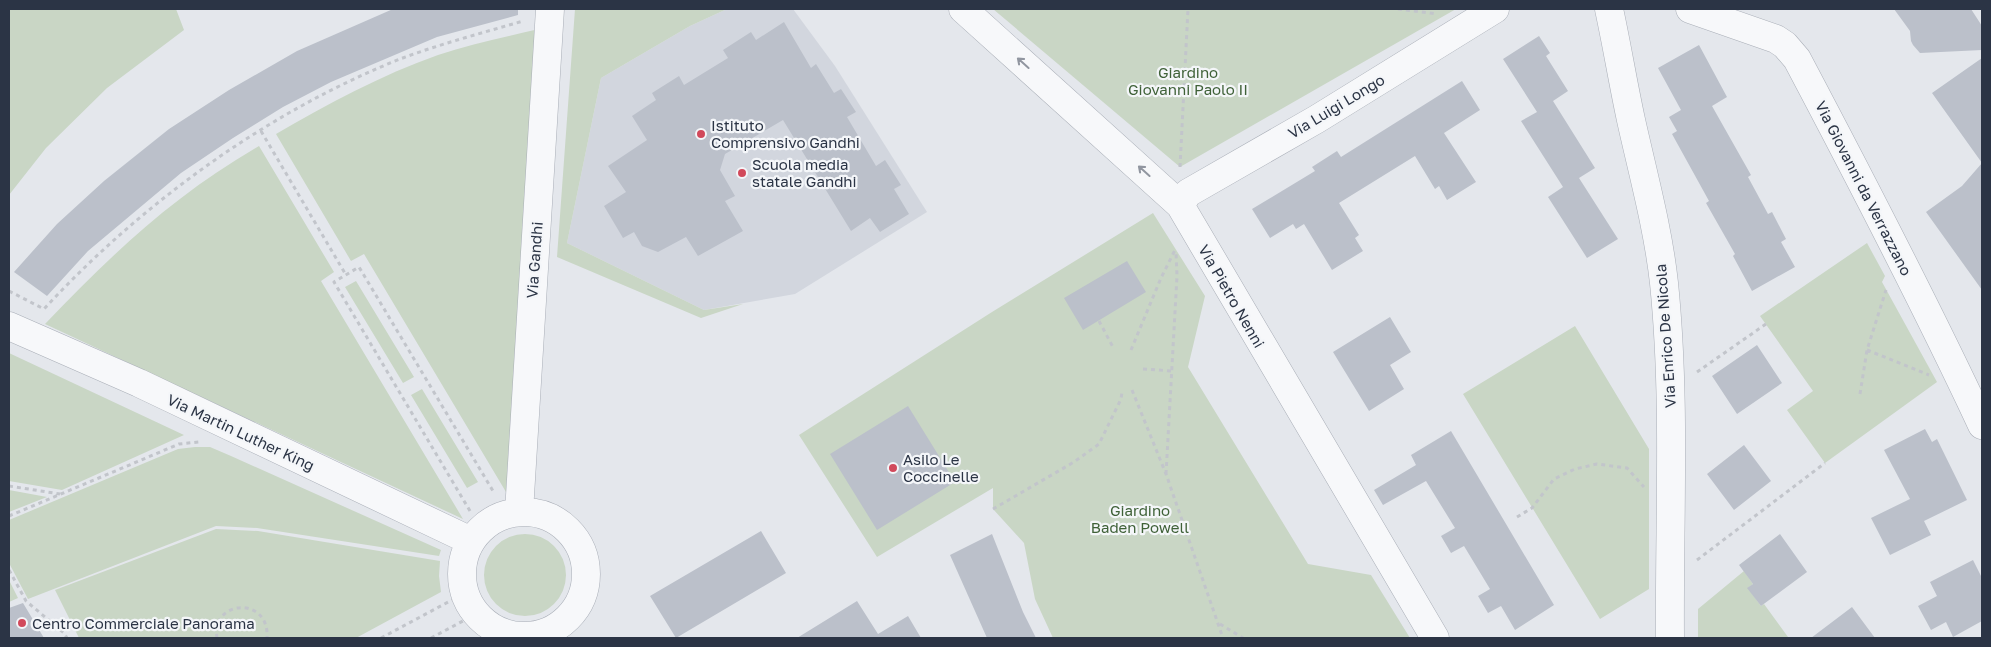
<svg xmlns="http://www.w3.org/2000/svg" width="1991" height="647" viewBox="0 0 1991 647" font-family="'Golos Text',sans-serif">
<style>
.built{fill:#d2d6de}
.green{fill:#c9d6c5}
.building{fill:#bbc0ca}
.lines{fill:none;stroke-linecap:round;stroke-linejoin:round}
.street-casing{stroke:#a9aeb7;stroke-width:29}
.path{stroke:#c2c5cb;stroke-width:3;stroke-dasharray:4 4;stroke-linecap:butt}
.street{stroke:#f7f8fa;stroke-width:28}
.oneway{stroke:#9196a0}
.poi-dot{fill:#d1495b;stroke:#f4f6f9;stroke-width:2}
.labels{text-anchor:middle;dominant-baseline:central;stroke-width:4.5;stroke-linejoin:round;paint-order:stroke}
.park-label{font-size:15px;fill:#3f6138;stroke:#f4f6f9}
.street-label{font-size:15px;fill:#2b3445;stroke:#f4f6f9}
.poi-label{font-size:15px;fill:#2b3445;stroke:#f4f6f9;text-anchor:start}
</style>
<rect width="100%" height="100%" fill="#e4e7ec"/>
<path class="built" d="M727,9H793L835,66L927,212L795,294L704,310L567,243L601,78L690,26Z"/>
<path class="green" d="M9,9H176L184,30L107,88L46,148L9,195Z
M575,9H727L690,26L601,78L567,243L704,310L743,304L701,318L557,257Z
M993,9H1456L1180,167Z
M539,29L506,492L364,254L351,261L276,134C328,104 381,75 438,55C471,44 505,37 539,29Z
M259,146L334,272L321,281L463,519L45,324C112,254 174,195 259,146Z
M1153,213L1205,296L1188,367L1308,564L1371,575L1410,638H1053L1035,599L1024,543L993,509V488L877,557L799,435L992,312Z
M1867,243L1885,276L1882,282L1937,382L1825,463L1787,410L1813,391L1760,316Z
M356,281L414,377L403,383L345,287Z
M1575,326L1649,449V589L1600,619L1463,394Z
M9,353L184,435L62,490L9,481Z
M422,389L478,482L467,488L411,395Z
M195,447H210L231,456L441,550L439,556L257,528L216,526L28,599L9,563V520L178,449Z
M9,490L47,497L9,512Z
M216,529L258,531L440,561L439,576L441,592L356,638H79L55,590Z
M484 575a41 41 0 1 1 82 0a41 41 0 1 1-82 0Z
M1744,571L1753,584L1748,588L1761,606L1764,604L1788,637L1698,638V609Z
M9,580L18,598L9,602Z"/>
<path class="building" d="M393,9H518V15L437,37L331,82L283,107L233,138L181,173L88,251L47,296L14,272L57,224L104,181L169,129L229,90L297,51Z
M1894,9H1971L1982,26V50L1920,53L1913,45L1911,41L1910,31Z
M784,22L811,68L816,64L834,93L841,89L856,112L847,117L876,166L885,160L901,185L894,189L909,214L880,232L870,218L851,231L783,120L725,154L720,170L735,196L725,201L743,231L698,256L686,237L658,252L642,246L634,232L623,238L604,206L626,192L608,166L647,140L632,116L656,100L652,93L679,76L684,85L728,58L723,50L751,32L756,40Z
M1539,36L1550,53L1546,56L1568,91L1553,101L1595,168L1579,178L1618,239L1587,258L1548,197L1563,187L1521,121L1537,112L1503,59Z
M1699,45L1727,97L1712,106L1751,175L1748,177L1768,214L1772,212L1786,239L1781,242L1795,267L1752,291L1733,256L1735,254L1706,203L1709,201L1672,134L1677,131L1669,117L1681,110L1658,68Z
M1982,58V290L1926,212L1962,186L1982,163L1932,93Z
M1462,81L1480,110L1444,133L1476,182L1447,200L1439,186L1435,189L1415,156L1339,203L1359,235L1355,238L1363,251L1332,270L1304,224L1296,229L1293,224L1270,238L1252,209L1315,171L1312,167L1337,151L1341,157Z
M1127,261L1146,292L1083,330L1064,298Z
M1390,317L1411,352L1390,365L1404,389L1369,411L1333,352Z
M1757,345L1782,383L1737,414L1712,376Z
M908,406L955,482L877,530L830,454Z
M1925,429L1932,442L1937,439L1967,500L1924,521L1931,535L1890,555L1871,518L1910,499L1884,450Z
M1451,431L1554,605L1515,630L1501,606L1488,613L1478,596L1490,589L1464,546L1451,553L1441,536L1455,528L1426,481L1383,505L1374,490L1416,465L1411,455Z
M1744,445L1771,481L1734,510L1707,474Z
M761,531L786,573L676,638L650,596Z
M992,534L1023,612L1036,638H987L950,555Z
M1780,534L1807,572L1761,606L1747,588L1753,584L1739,565Z
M1973,560L1982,578V621L1953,637L1946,622L1931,630L1918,606L1937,596L1930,582Z
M857,601L878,634L908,616L921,638H797Z
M23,603L44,638H9V608Z
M1852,607L1875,638H1811Z"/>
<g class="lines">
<defs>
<path id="street" d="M963,9L1180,205L1435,638
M1609,9C1617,46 1623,83 1631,120C1643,174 1658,228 1664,283C1676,401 1669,520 1670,638
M1690,9L1776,39L1785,45L1797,59C1861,180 1924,301 1982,425
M1180,205L1188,193L1317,119L1495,9
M9,326L139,383L471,541
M462 574a62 62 0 1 1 124 0a62 62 0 1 1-124 0Z
M519,512L550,9"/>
</defs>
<use href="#street" class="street-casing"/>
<path class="path" d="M1398,9L1437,14
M261,131L346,275
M1180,167L1188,9
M9,291L44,309C141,204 267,112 400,59C440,44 482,33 523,21
M1099,321L1114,349
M1131,350L1161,278L1175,250
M1867,350L1929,375
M1143,369L1172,371
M1697,372L1766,324
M1132,390L1166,474L1223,638
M1860,394L1867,350L1886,290
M1166,474L1177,276L1176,252
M9,486L60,494
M993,509L1074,462L1099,444L1121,399L1122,392
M470,511L334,282L359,267L493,491
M9,516L179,444L199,442
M1517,517L1532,508L1554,479L1575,469L1597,464L1627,468L1644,487
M1697,560L1825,463
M9,570L26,601L64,633L67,638
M1220,624L1243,638
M217,638C211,599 270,596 267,638
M381,638L465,593
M431,638L476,614"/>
<use href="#street" class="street"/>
</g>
<defs><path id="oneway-shaft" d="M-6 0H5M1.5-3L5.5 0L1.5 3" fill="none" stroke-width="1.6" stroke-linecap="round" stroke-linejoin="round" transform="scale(1.25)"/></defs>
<g class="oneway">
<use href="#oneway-shaft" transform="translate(1023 63) rotate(-138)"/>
<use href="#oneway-shaft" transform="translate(1144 171) rotate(-138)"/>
</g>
<g class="poi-dot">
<circle cx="701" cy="134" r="5"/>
<circle cx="742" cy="173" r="5"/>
<circle cx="893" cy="468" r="5"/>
<circle cx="22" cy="623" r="5"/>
</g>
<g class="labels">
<g class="park-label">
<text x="1188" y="72">Giardino<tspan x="1188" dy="17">Giovanni Paolo II</tspan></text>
<text x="1140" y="510">Giardino<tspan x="1140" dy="17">Baden Powell</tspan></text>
</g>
<g class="street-label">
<text transform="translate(1336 106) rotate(-31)">Via Luigi Longo</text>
<text transform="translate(1864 188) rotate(63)">Via Giovanni da Verrazzano</text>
<text transform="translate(534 260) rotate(-86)">Via Gandhi</text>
<text transform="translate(1232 296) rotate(60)">Via Pietro Nenni</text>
<text transform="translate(1665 336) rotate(-94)">Via Enrico De Nicola</text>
<text transform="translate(241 432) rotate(25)">Via Martin Luther King</text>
</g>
<g class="poi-label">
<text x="711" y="125">Istituto<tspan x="711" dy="17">Comprensivo Gandhi</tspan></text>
<text x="752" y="164">Scuola media<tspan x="752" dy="17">statale Gandhi</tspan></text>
<text x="903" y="459">Asilo Le<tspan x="903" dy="17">Coccinelle</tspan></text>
<text x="32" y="623">Centro Commerciale Panorama</text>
</g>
</g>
<rect width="1991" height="647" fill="none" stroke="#2b3445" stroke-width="20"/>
</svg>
